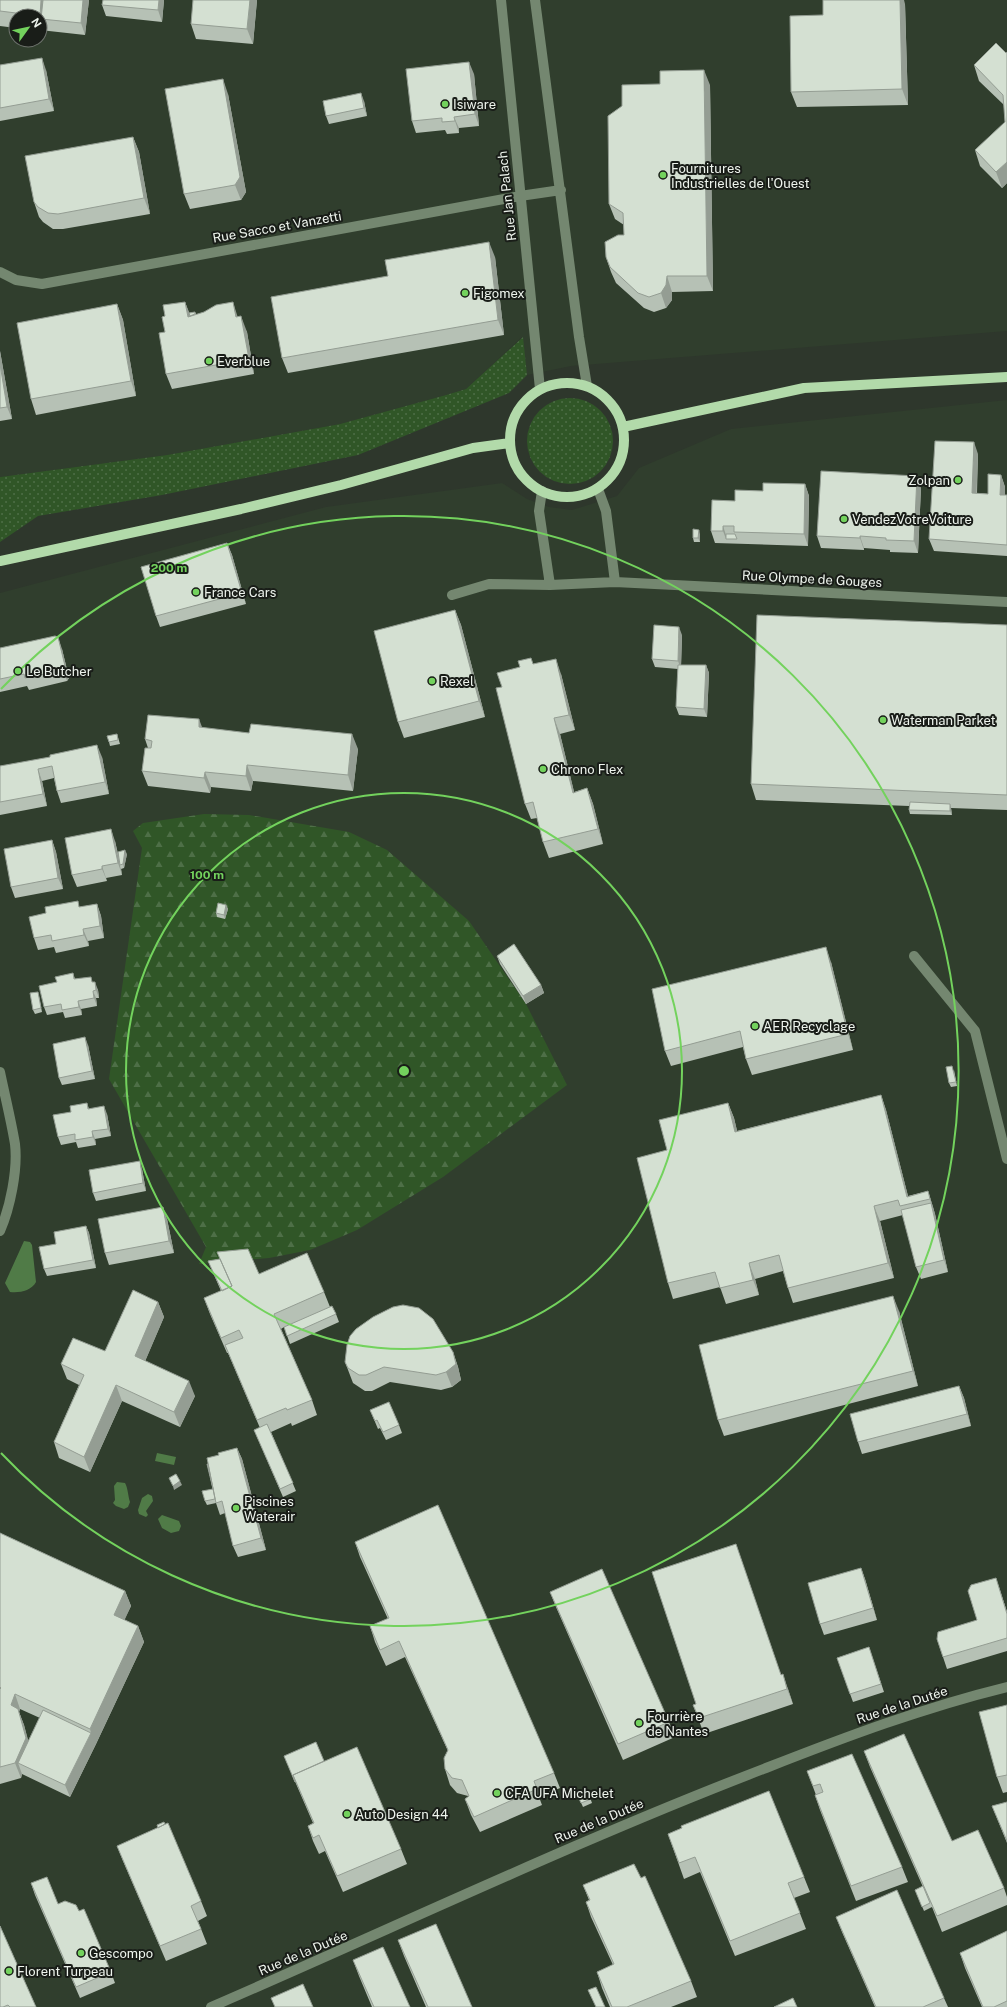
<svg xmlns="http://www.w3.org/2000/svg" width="1007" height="2007" viewBox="0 0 1007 2007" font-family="'Public Sans',sans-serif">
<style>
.built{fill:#303e2d;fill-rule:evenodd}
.grass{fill:url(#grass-dots)}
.forest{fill:url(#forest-firs)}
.water{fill:#507b47}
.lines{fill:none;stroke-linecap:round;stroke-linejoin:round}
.minor{stroke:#748770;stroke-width:10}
.major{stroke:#b2daaa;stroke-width:10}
.wall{fill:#b6c1b5;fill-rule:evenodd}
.shaded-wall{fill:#949d93}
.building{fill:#d4e0d2;stroke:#949d93}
.ring{fill:none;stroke:#73d25d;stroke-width:2}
.poi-dot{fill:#73d25d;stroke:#191d18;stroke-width:1.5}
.labels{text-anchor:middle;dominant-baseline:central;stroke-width:4;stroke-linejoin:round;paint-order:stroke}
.poi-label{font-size:13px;fill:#eef4ed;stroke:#191d18;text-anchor:start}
.street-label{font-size:13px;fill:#eef4ed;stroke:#191d18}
.centre{fill:#73d25d;stroke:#191d18;stroke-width:2}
.ring-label{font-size:12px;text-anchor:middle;font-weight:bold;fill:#73d25d;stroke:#191d18;stroke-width:4;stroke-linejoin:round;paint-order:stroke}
</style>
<defs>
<pattern id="grass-dots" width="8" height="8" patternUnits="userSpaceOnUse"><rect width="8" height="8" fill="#305627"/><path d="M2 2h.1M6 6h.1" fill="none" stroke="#4e6f47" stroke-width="1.8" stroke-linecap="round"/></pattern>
<pattern id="forest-firs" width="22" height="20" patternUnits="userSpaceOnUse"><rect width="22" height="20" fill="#305627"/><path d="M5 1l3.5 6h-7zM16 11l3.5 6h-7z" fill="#4e6f47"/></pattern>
</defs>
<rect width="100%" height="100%" fill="#2e372c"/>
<path class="built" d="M0,0H1007V331L571,366L527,375L522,337L466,389L446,395L340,424L167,455L0,477ZM16,16H40V40H16Z
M1007,400V2007H0V593L326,507L502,483L527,499L549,507L572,510L617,496L639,468L731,429Z"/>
<path class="grass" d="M523,337L527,375L509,393L358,455L162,495L38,516L0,542V477L167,455L340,424L446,395L466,389Z
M527 441a43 43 0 1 1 86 0a43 43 0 1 1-86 0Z"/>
<path class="forest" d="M204,814L249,815L349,832L387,850L469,921L526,1004L567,1085L443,1177L357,1230L310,1250L269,1258L199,1264L206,1247L109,1079L142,848L133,831L143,823Z"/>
<path class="water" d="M24,1241L30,1242L32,1245L36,1282C31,1291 20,1293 10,1292L5,1283Z
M157,1453L176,1457L174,1465L155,1461Z
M117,1482L125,1483C128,1488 128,1496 130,1502L128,1507L124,1509L116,1506L113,1503L115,1500L114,1486Z
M148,1494L152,1496L153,1501L146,1511L148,1515L146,1517L139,1514L138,1510L142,1498Z
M162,1515L179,1521L181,1526L179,1531L171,1533L162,1528L158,1519Z"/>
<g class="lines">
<path class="minor" d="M501,0L540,389
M535,0L579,337L587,386
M0,272L16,280L42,284L520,196L561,190
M598,489L606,511L615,582
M542,491L539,511L550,585
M452,595L489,584L550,585L615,582L1007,602
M914,956L975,1031L1007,1159
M0,1072C5,1096 11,1120 15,1144C18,1170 10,1208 0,1231
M211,2007C396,1927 578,1840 766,1768C845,1737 925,1707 1007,1687"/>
<path class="major" d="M510 440a57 57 0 1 1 114 0a57 57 0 1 1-114 0Z
M623,427L804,388L1007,377
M0,561L241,509L341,485L473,448L510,443"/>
</g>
<path class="wall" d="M0,0H89L85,35L40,30V16H16V28L0,26Z
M164,0L162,22L106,16L102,5Z
M257,0L253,44L196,39L191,24Z
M905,4L908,105L797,107L791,92L823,15Z
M1007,52V183L1002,188L980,166L975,150L1005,122L1004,105L979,81L974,65Z
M0,65L46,70L54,111L0,121Z
M474,74L479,126L459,128V133L447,134L445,130L416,133L412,121Z
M710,85L713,291L672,292V300L666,308L654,312L644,308L616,283L611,272L606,257L624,235V225L615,219L609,204Z
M228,94L246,192L241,200L190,209L184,194Z
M364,101L367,116L329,124L326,116Z
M133,137L139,152L150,214L63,229H53L43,222L39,217L34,202Z
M495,257L504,335L288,373L282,358L388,276Z
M185,302L189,313L195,312L196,314L238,317L247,332L254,374L172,389L166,374L165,316Z
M117,304L123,320L136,396L36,415L31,399Z
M0,351L12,419L0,421Z
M978,454L977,493L988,494L1001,475L1005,487V495H1007V556L934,551L929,539Z
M805,484L809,496L808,546L715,543L711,531L735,501L763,491Z
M921,488L918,553L890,552V550L864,548V550L821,548L817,536Z
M700,534V542H694L693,538Z
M227,543L232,555L246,604L160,627L156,616Z
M455,610L461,625L485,717L404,738L398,722Z
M1007,625V810L951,808L952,815L910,814L909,810V806L756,800L751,784Z
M682,635L681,665H706L709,673L707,717L679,715L676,707L678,669L655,667L652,659Z
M0,648L62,649L69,678L67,681L29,690L27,686L0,692Z
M533,664L561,674L575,730L560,734L574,792L587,788L593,804L603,844L549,858L543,842L537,818L531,819L525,804L502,687Z
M203,728L358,749L353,791L253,781L251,791L211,787L210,793L148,786L142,771L148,748L145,739Z
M117,734L120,744L110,746L109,742Z
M102,757L109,794L61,803L57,791L54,778L42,781L47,806L0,815V766Z
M52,840L56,852L63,889L15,898L11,887Z
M115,841L119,858L127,854L124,868L121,869V868L122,875L106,878L107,881L77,887L72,875Z
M97,904L101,916L104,938L88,941L89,946L56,953L54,947L38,950L34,938L80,907Z
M226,905L228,909L225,919L217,917L216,913Z
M497,956L541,985L544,993L526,1004L500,964Z
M831,962L853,1050L752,1075L746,1059L743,1047L671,1066L665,1051Z
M73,973L75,979L93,982L98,990L99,998H96L97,1006L81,1009L82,1015L65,1018L63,1012L47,1015L44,1007L57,982Z
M39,996L42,1012L35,1014L33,1010Z
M88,1045L95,1079L62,1085L59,1078Z
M954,1070L957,1086L951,1087L949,1083Z
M881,1095L886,1110L908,1196L928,1191L933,1207L935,1214L948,1272L921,1279L916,1267L903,1215L880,1221L894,1278L793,1303L788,1288L783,1271L755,1279L759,1295L726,1304L720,1287L673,1299L668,1283L667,1150L728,1103L734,1118L737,1131Z
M87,1103L89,1109L107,1114L111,1136L95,1139L96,1145L78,1148L76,1142L61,1145L58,1137L71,1112Z
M142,1169L146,1191L96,1201L93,1193Z
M167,1219L174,1253L109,1265L105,1253Z
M86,1226L89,1233L96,1268L47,1276L44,1269L56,1244Z
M217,1252L259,1274L324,1292L330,1307L336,1314L339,1322L290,1344L284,1327L281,1329L312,1400L317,1415L292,1426L291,1423L271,1432L296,1491L283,1497L254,1430L260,1428L228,1353H227L210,1314L204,1298L221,1291L208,1261L220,1259Z
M158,1302L164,1317L145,1361L195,1396L180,1427L122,1401L90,1472L59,1458L54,1442L79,1385L67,1379L61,1364L105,1351Z
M899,1311L918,1386L724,1436L718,1420Z
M453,1352L458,1367L461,1380L452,1387L441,1390L390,1382L372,1391H365L353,1383L345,1362Z
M959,1386L964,1398L971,1426L862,1454L858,1442Z
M370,1410L399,1425L402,1433L386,1440L380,1428L378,1429Z
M237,1448L242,1459L266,1550L238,1557L233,1546L225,1513L220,1515L216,1503L207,1505L205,1501L213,1489L208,1464L219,1455Z
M0,1533L125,1591L131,1606L124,1620L138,1626L144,1642L96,1744L70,1797L22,1774L21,1778L0,1784ZM20,1709L40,1718L28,1741L24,1725L19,1712Z
M355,1542L554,1773L560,1788L539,1797L542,1805L480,1832L471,1815L465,1799L468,1797V1796L457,1793L450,1785L445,1769L448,1751L405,1657L386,1666L375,1642L370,1626L388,1619L360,1557Z
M741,1559L781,1675L788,1689L793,1704L704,1734L693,1705L696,1704Z
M861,1568L865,1579L877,1620L824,1635L820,1624Z
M996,1578L1007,1612V1651L947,1669L937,1639L977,1620Z
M550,1592L669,1722L675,1737L623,1760L556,1607Z
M869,1647L884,1692L853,1702L837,1658Z
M1007,1705V1792L1003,1793L997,1777Z
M864,1751L952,1841L1004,1888L1007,1897V1905L942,1932L932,1907L924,1911L917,1894L915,1890L923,1887L870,1767Z
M284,1756L324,1761L401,1849L407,1864L343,1892L325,1851L319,1854L313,1841L308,1826L313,1823Z
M807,1771L902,1867L908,1882L856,1901L820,1810L815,1795H816Z
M587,1789L592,1803L583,1807L577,1794Z
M1007,1802V1843L992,1806Z
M681,1826L804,1877L810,1892L794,1898L806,1929L735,1956L700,1872L684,1879L668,1834L682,1828Z
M117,1846L201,1901L207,1916L198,1921L207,1944L166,1961L123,1861Z
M31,1883L58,1904L111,1972L115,1983L80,1998L35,1895Z
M583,1885L691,1981L697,1997L671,2007H610L602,1988L597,1972L613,1965L591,1917L586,1902L589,1900Z
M836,1917L944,1998L948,2007H875L842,1932Z
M0,1926L36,2007H0Z
M1007,1931V2007H982L965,1968L960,1953Z
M398,1940L472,2007H426L404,1956Z
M353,1960L410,2007H372L359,1976Z"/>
<path class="shaded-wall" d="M41,0H49L41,19L40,16Z
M83,0H89L85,35L81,23Z
M159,0H164L162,22L158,10Z
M250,0H257L253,44L247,29Z
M900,0H904L905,4L908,105L902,89Z
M42,58L46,70L54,111L49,99Z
M469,62L474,74L479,126L475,114Z
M704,70L710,85L713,291L707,276Z
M223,79L228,94L246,192L241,200L235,185Z
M361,93L364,101L367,116L364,108Z
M454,117L459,128V133L455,121Z
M133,137L139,152L150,214L144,198Z
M1007,162V183L1002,188L996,172Z
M489,242L495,257L504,335L498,320Z
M667,276L672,292V300L666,308L661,293Z
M185,302L191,317H188Z
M233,302L238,318L236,317Z
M117,304L123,320L136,396L131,381Z
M241,316L247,332L254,374L249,359Z
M0,351L12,419L7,407L0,364Z
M974,442L978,454L976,505L972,493Z
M1001,475L1005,487V507L1000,495Z
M917,476L921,488L918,553L914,541Z
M805,484L809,496L808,546L804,534Z
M723,526L727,538L726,539L723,531Z
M699,530L700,534V542L698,538Z
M860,536L864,548V550L860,538Z
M227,543L232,555L246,604L242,593Z
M455,610L461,625L485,717L479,701Z
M679,627L682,635L681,669L678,661Z
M58,637L62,649L69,678L67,681L63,670Z
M556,659L561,674L575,730L569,715Z
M706,665L709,673L707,717L704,709Z
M554,718L560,734L578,808L573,793Z
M199,719L205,735L199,727Z
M352,734L358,749L353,791L348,775Z
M97,745L102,757L109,794L105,782Z
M247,765L253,781L251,791L246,776Z
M38,769L42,781L47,806L43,794Z
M205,772L211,787L210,793L204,778Z
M587,788L593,804L603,844L598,829Z
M950,804L951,808L952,815L950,811Z
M111,829L115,841L122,875L118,863Z
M52,840L56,852L63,889L58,878Z
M125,850L127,854L124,868L123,864Z
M102,866L107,881L102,869Z
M97,904L101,916L104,938L100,926Z
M226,905L228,909L225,919L224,915Z
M83,929L88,941L89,946L84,935Z
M826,947L831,962L853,1050L848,1034Z
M95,982L98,990L99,998L96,990Z
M541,985L544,993L526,1004L523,996Z
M93,991L96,998L97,1006L94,998Z
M78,1001L81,1009L82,1015L79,1007Z
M85,1037L88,1045L95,1079L92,1071Z
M881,1095L886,1110L910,1204L907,1197Z
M728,1103L734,1118L741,1147L735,1132Z
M104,1106L107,1114L111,1136L108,1129Z
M92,1131L95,1139L96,1145L93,1137Z
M140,1161L142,1169L146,1191L143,1183Z
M928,1191L933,1207L935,1214L948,1272L944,1260L931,1203Z
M874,1206L880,1221L894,1278L888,1263Z
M163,1207L167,1219L174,1253L169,1241Z
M86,1226L89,1233L96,1268L93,1260Z
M749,1263L755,1279L759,1295L753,1280Z
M893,1296L899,1311L918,1386L913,1371Z
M158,1302L164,1317L141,1371L135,1356Z
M453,1352L458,1367L461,1380L452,1387L446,1372Z
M189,1381L195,1396L180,1427L174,1412Z
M116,1385L122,1401L90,1472L84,1457Z
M959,1386L964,1398L971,1426L967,1414Z
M237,1448L242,1459L266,1550L261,1538Z
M180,1481L182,1485L174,1490L173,1486Z
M861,1568L865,1579L877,1620L873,1608Z
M996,1578L1000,1590L1007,1612V1614Z
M125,1591L131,1606L120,1630L114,1615Z
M138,1626L144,1642L96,1744L70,1797L65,1785L91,1733L90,1729Z
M783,1674L793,1704L787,1689Z
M15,1694L20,1709L19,1712L24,1725L32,1754L18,1763L22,1774L21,1778L15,1763L11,1705Z"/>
<path class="building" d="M0,0H41L40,16L0,11Z
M43,0H83L81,23L41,19Z
M103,0H159L158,10L102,5Z
M193,0H250L247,29L191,24Z
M823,0H900L902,89L791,92L790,16L823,15Z
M996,43L1006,53L1007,52V162L996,172L975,150L1005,122L1003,95L974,65Z
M42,58L49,99L0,108V65Z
M469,62L475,114L454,117L455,121L442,122V118L412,121L406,69Z
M704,70L707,276H667L666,285L661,293L649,297L638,293L610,267L606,257L605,242L618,235H624L623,213L609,204L608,116L622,106V85L660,84V71Z
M223,79L240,177L235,185L184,194L165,89Z
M361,93L364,108L326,116L323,101Z
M133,137L144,198L58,214L48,213L38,207L34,202L25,156Z
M489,242L498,320L282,358L271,297L388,276L385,260Z
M185,302L188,317L204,312L216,305L233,302L236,317L241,316L249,359L166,374L159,333L165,332L162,317L165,316L163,305Z
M117,304L131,381L31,399L17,323Z
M195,312V314L190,316L189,313Z
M0,364L7,407L0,408Z
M935,441L974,442L972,493L988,494V474L1001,475L1000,495H1007V545L929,539Z
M821,471L917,476L914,541L886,540V538L860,536V538L817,536Z
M763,483L805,484L804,534L734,532V526H723V531H711L712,500L735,501V490L763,491Z
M693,529L699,530L698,538H693Z
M726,534H735L737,539H726Z
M227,543L242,593L156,616L141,567Z
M455,610L479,701L398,722L374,631Z
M757,615L1007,625V795L751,784Z
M654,625L679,627L678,661L652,659Z
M55,636L58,637L65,666L63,670L25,678L24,674L0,679V648Z
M531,658L533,664L556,659L569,715L554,718L573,793L587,788L598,829L543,842L533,802L525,804L496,688L502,687L497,673L520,667L518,661Z
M678,665H706L704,709L676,707Z
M148,715L199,719V727L249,733L251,724L352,734L348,775L247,765L246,776L205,772L204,778L142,771L145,748H151L152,741L145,739Z
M117,734L118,740L109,742L107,736Z
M97,745L105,782L57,791L52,766L38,769L43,794L0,802V766L50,757V755Z
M910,802L950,804V811L909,810Z
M111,829L118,863L102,866V869L72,875L65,838Z
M52,840L58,878L11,887L4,849Z
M125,850L123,864L120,865L118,852Z
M78,901L79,907L97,904L100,926L83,929L84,935L52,941L51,935L34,938L29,917L46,913L45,907Z
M218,903L226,905L224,915L216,913Z
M514,944L541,985L523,996L497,956Z
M826,947L848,1034L746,1059L740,1031L665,1051L652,989Z
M73,973L74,979L91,977L92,982H95L96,990L93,991L94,998L78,1001L79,1007L62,1010L61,1004L44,1007L39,986L57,982L55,977Z
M38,992L41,1008L33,1010L30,993Z
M85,1037L92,1071L59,1078L53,1044Z
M952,1066L956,1082L949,1083L946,1067Z
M881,1095L907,1197L928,1191L930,1199L900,1206L898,1200L874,1206L888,1263L788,1288L779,1255L749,1263L753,1280L720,1288L715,1272L668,1283L637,1158L667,1150L659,1120L728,1103L735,1132Z
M87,1103L88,1109L104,1106L108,1129L92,1131L93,1137L75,1140V1134L58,1137L53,1115L71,1112L70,1106Z
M140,1161L143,1183L93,1193L89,1170Z
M931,1203L944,1260L916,1267L901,1210Z
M163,1207L169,1241L105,1253L98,1219Z
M86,1226L93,1260L44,1269L39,1247L56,1244L54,1232Z
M248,1249L259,1274L307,1253L324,1292L274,1314L312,1400L287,1410L286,1408L257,1420L225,1345L243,1338L239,1330L221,1338L204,1298L232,1286L217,1252Z
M220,1259L232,1286L222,1291L208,1261Z
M133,1290L158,1302L135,1356L189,1381L174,1412L116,1385L84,1457L54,1442L84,1375L61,1364L73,1338L105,1351Z
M893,1296L913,1371L718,1420L699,1345Z
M403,1305L419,1308L433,1319L453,1352L456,1364L446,1372L436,1375L384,1367L366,1375H359L348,1368L345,1362L347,1345L350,1336L356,1329L373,1317L393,1307Z
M332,1306L336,1314L287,1336L284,1327Z
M959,1386L967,1414L858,1442L850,1414Z
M389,1402L399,1425L383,1432L377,1420L375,1421L370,1410Z
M267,1424L293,1483L280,1489L254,1430Z
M237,1448L261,1538L233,1546L222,1501L216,1503L207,1458L219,1455L218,1453Z
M207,1464H208L213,1489Z
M176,1474L180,1481L173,1486L169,1478Z
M213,1489L215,1499L205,1501L202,1491Z
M438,1505L554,1773L534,1781L537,1789L474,1817L465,1799L469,1796L462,1780L452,1778L445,1769L444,1758L448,1750L399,1641L380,1650L370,1626L389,1618L355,1542Z
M0,1533L125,1591L114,1615L138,1626L90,1729L15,1694L11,1705L18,1709L26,1738L15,1763L0,1767V1689L1,1688L0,1687Z
M736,1544L781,1675L783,1674L787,1689L699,1718L693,1705L696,1704L652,1572Z
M861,1568L873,1608L820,1624L808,1583Z
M602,1569L669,1722L618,1744L550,1592Z
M996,1578L1007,1614V1638L943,1657L937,1639L938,1632L977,1620L968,1591L971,1585Z
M869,1647L881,1684L850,1694L837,1658Z
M1007,1705V1775L997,1777L979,1712Z
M43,1710L91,1733L65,1785L18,1763Z
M904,1734L952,1841L978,1830L1004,1888L937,1916L864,1751Z
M316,1742L324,1761L293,1775L295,1782L284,1756Z
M357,1747L401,1849L337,1876L319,1835L313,1838L308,1826L314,1823L293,1775Z
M852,1754L902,1867L851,1886L815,1795L823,1792L820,1784L813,1786L807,1771Z
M587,1789L591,1799L581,1803L577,1794Z
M769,1791L804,1877L788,1883L800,1913L730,1941L695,1857L679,1863L668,1834L682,1828L681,1826Z
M1007,1802V1841L992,1806Z
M164,1822L165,1824L158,1828L157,1825Z
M168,1823L201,1901L191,1906L201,1929L160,1946L117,1846Z
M634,1864L641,1878L645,1876L691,1981L627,2007H612L597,1972L614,1964L586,1902L590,1900L583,1885Z
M47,1877L58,1904L65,1901L76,1905L79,1911L84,1909L111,1972L76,1987L31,1883Z
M923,1886L930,1903L922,1907L915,1890Z
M897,1890L944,1998L923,2007H876L836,1917Z
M436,1924L472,2007H428L398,1940Z
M0,1926L36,2007H10L8,2005L3,2007H0Z
M1007,1931V2001L994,2007H983L960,1953Z
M383,1947L410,2007H374L353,1960Z
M303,1984L313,2007H275L271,1998Z
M596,1987L605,2007H596L588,1990Z
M793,1998L797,2007H774Z"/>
<g class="ring">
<circle cx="404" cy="1071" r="278"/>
<path d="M1 689A555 555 0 1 1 1 1453"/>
</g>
<g class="poi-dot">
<circle cx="445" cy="104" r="4"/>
<circle cx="663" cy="175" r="4"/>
<circle cx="465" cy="293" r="4"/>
<circle cx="209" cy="361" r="4"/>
<circle cx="958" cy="480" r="4"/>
<circle cx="844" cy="519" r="4"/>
<circle cx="196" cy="592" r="4"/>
<circle cx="18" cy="671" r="4"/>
<circle cx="432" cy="681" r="4"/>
<circle cx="883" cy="720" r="4"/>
<circle cx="543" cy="769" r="4"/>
<circle cx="755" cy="1026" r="4"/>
<circle cx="236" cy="1508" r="4"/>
<circle cx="639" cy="1723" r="4"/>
<circle cx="497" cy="1793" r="4"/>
<circle cx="347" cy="1814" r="4"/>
<circle cx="81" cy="1953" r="4"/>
<circle cx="9" cy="1971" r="4"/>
</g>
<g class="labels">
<g class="poi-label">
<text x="453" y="104">Isiware</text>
<text x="671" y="168">Fournitures<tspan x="671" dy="15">Industrielles de l'Ouest</tspan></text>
<text x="473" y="293">Figomex</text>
<text x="217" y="361">Everblue</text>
<text x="950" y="480" text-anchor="end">Zolpan</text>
<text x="852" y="519">VendezVotreVoiture</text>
<text x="204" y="592">France Cars</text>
<text x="26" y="671">Le Butcher</text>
<text x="440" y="681">Rexel</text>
<text x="891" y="720">Waterman Parket</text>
<text x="551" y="769">Chrono Flex</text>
<text x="763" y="1026">AER Recyclage</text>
<text x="244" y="1501">Piscines<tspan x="244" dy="15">Waterair</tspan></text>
<text x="647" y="1716">Fourrière<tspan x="647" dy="15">de Nantes</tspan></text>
<text x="505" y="1793">CFA UFA Michelet</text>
<text x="355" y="1814">Auto Design 44</text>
<text x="89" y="1953">Gescompo</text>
<text x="17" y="1971">Florent Turpeau</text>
</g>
<g class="street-label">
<text transform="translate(507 196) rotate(-96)">Rue Jan Palach</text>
<text transform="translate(277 227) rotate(-10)">Rue Sacco et Vanzetti</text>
<text transform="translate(812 579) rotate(3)">Rue Olympe de Gouges</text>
<text transform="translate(902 1705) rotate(-18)">Rue de la Dutée</text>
<text transform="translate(599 1821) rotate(-23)">Rue de la Dutée</text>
<text transform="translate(303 1953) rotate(-23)">Rue de la Dutée</text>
</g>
</g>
<circle cx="404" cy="1071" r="6" class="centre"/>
<g class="ring-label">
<text x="169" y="572">200 m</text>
<text x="207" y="879">100 m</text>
</g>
<g transform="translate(28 28) rotate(57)"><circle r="19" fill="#191d18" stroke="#6e736d"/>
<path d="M0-3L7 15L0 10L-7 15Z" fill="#73d25d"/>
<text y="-6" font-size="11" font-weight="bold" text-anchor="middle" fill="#eef4ed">N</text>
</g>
</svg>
